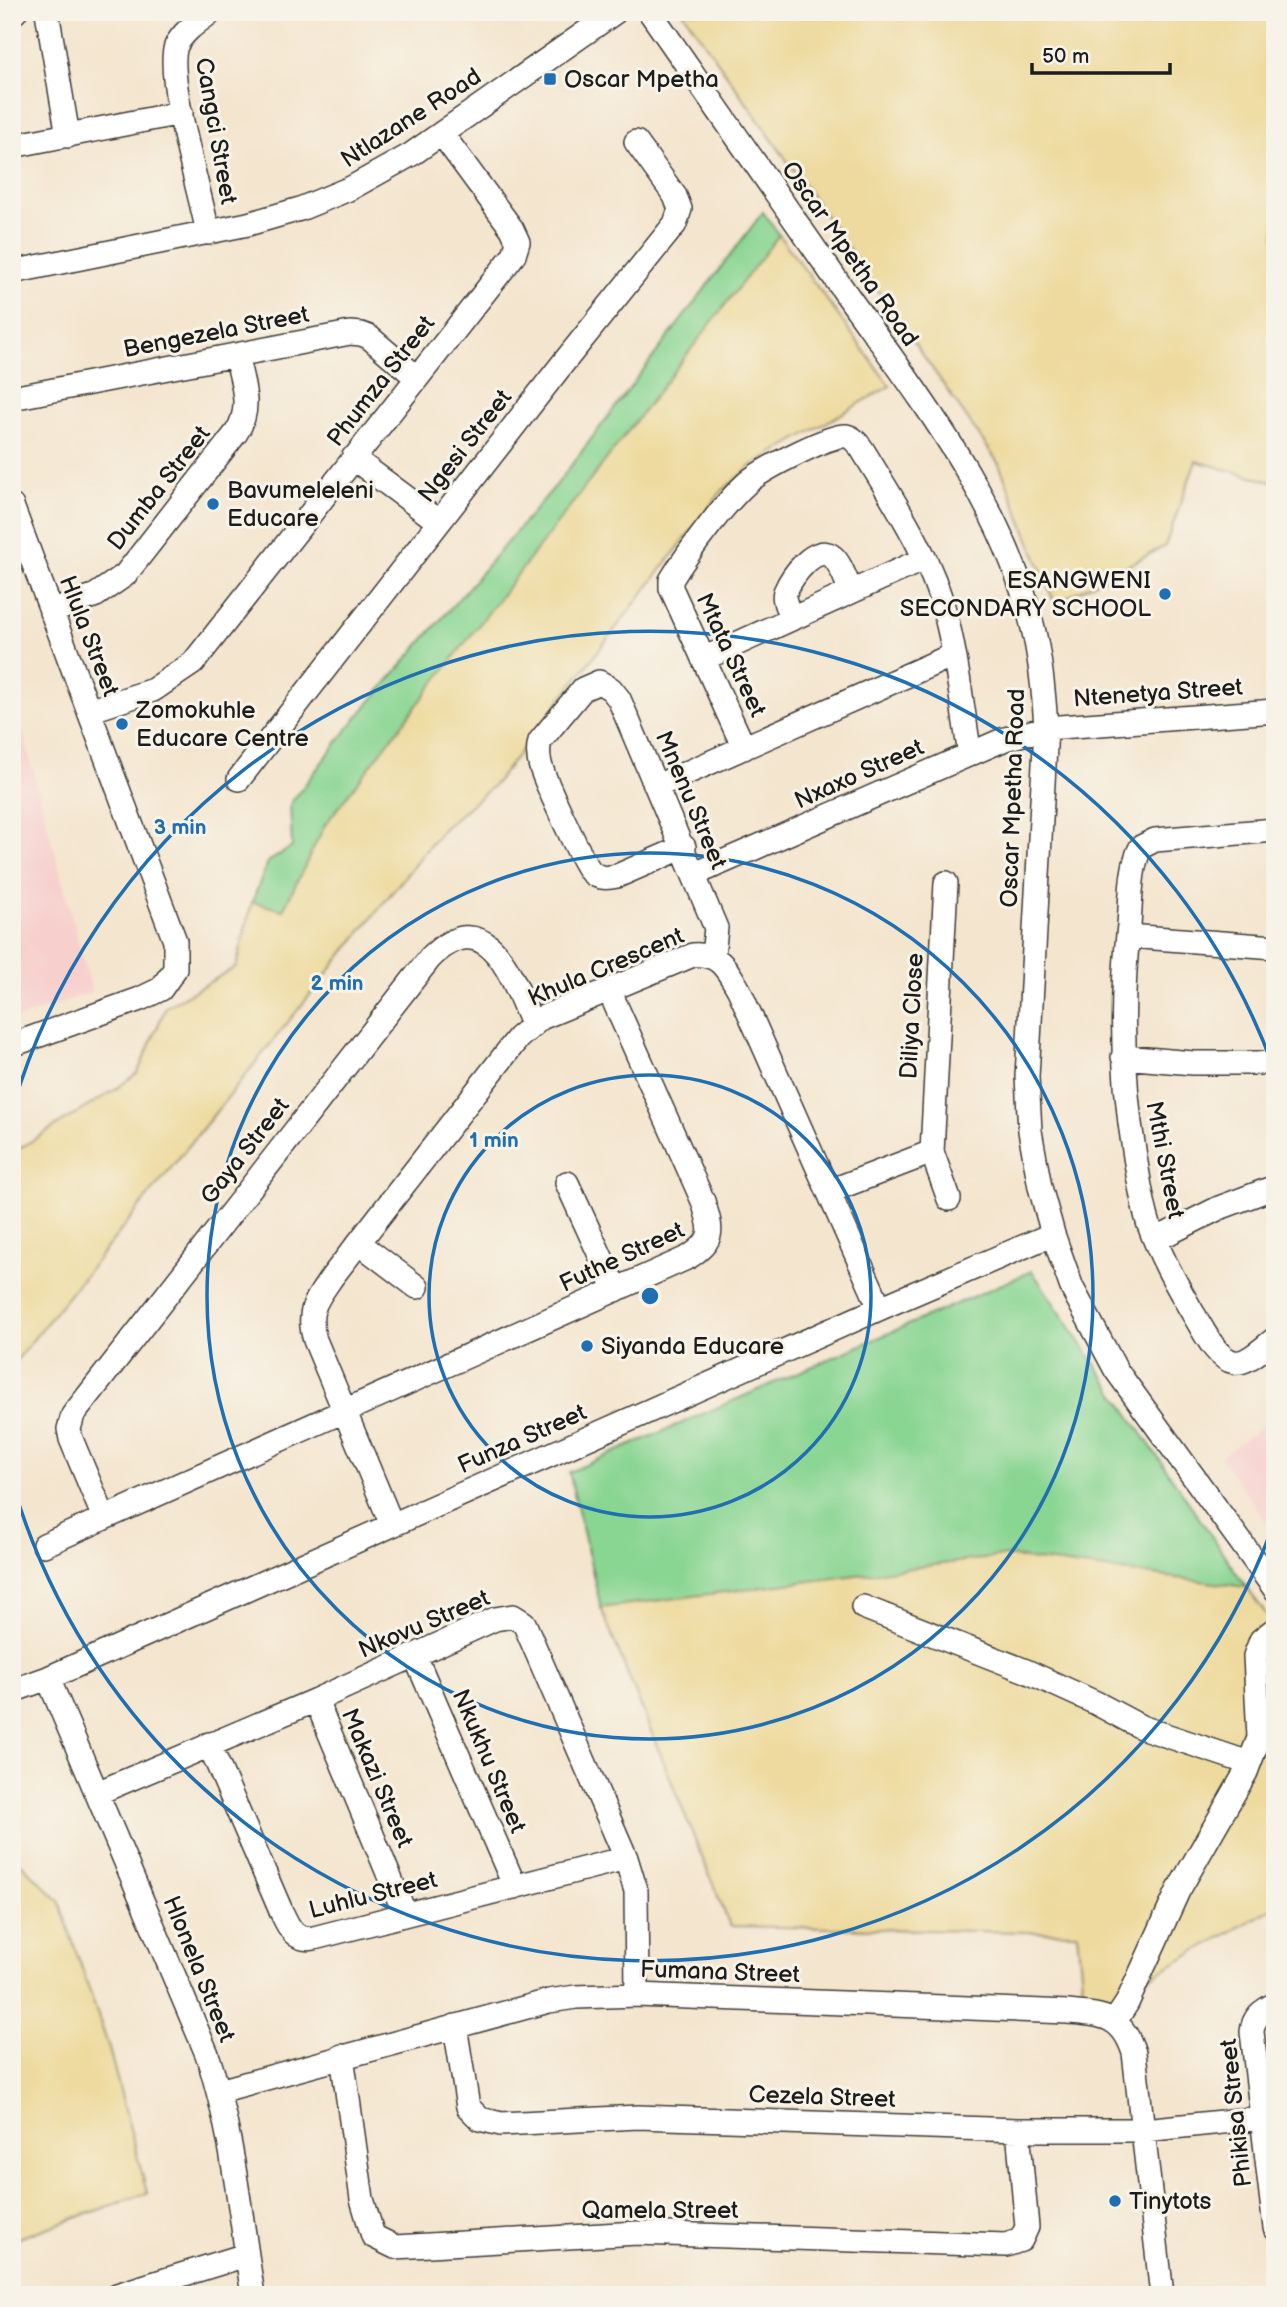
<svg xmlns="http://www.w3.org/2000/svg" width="1287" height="2307" viewBox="0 0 1287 2307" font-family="'Balsamiq Sans',sans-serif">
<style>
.built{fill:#f7d0ce}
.green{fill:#89d592;stroke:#527857;stroke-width:2}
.sand{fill:#eeda9e;stroke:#857b5d;stroke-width:2}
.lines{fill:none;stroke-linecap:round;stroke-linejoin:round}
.minor-casing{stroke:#3c3a37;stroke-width:26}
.minor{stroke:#fff;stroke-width:23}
.ring{fill:none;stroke:#1f6fb2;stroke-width:3.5}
.poi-dot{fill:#1f6fb2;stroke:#f7f3e8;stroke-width:2.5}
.labels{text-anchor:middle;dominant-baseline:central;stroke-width:6;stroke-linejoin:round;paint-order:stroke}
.poi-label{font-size:24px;fill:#1c1c1c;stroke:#f7f3e8;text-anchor:start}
.street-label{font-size:24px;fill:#1c1c1c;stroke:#f7f3e8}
.centre{fill:#1f6fb2;stroke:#f7f3e8;stroke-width:3.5}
.ring-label{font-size:21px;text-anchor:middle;font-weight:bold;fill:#1f6fb2;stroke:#f7f3e8;stroke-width:6;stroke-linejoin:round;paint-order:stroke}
</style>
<rect width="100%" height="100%" fill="#f7f3e8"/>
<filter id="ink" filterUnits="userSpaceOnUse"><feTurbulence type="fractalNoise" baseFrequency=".0143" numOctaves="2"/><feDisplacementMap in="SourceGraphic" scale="14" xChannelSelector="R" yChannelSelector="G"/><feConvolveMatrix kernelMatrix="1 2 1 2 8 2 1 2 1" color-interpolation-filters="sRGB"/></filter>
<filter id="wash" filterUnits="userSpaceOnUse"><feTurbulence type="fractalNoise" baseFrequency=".00686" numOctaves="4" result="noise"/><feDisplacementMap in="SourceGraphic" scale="28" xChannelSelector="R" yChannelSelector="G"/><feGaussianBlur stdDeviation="1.57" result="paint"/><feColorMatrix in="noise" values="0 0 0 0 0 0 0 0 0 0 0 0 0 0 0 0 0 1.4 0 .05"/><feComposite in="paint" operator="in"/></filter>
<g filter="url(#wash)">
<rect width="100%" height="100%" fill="#f4e5ce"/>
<path class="built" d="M12,692L92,992L12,1021Z
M1275,1417V1534L1220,1457Z"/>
<path class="green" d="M763,212L779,235L325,825L283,911L252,902L268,862L292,847L290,804L353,722L557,484Z
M1032,1271L1246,1587L1004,1556L601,1608L569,1472Z"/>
<path class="sand" d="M683,12H1275V483L1196,461L1165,546L1055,604L999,464Z
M779,235L890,386L754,464L722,491L495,784L443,829L12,1366V1153L116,1089L138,1072L166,1007L236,967L252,902L283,910L325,825Z
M1004,1556L1246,1587L1275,1626V1907L1108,2000L1084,2002L1077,1933L730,1926L601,1608Z
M12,1854L59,1901L108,2045L147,2193L12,2240Z"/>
</g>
<g filter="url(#ink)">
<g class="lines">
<defs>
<path id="minor" d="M47,12L68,136
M650,12C712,101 773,190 835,278C911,387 1002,496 1033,628C1041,661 1044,694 1046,728L1027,1077L1030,1131L1040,1187L1053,1234L1072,1288L1116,1370L1275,1589
M12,14L15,12
M12,146L181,113
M208,233C201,195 165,76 176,46C182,32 199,21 211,12
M12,272L248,224L300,209L351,188L412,154L615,12
M12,398L350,333L361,334L369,337L416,377
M353,458L439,522
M12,506L175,941V969L161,989L140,999L12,1045
M51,612L96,595L125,575L236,433C253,408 242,382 236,355
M792,618C789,611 782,600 785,592C791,578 815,542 833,557C841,564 846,581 851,591
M703,659L924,559
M89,711L153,690L193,663L514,255L518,242L512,229L442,134
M744,748L671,588V580C687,554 729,496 753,478C767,468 830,434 846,436C853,437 858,444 862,449C894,502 931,556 946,617C958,661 962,709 970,754
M239,779L560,367L675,224L680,209L675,196L636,142
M657,786L953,655
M1275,830L1155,840L1141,847C1130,866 1131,902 1129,925C1120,1003 1122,1080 1135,1157C1139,1180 1142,1203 1149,1225C1160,1256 1177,1286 1194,1315C1203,1329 1216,1359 1234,1362C1247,1365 1265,1346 1275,1339
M684,847L617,876C608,878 599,879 591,872C582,862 549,789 543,773C539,763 537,752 540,741L583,689L599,682L611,689L619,699L716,928L713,956
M695,874L1005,739L1046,728L1275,711
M946,883L932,1152L949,1199
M1128,936L1275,947
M1123,1057L1193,1063H1275
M567,1183L616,1290
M830,1191L932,1152
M1155,1240L1219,1208L1275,1187
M359,1243L417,1287
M104,1518L71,1439L69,1429L73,1415L430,958C488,900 513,980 532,1024
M392,1525L315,1340C306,1311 316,1300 332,1277L518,1038L541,1018L693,955C720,953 727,969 739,990L880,1308
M44,1545L689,1257C716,1239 712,1230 703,1201L609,990
M863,1607L1026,1671L1096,1703L1141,1727L1249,1763
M415,1656L515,1887
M48,1678L207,2054C233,2132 240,2214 253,2295
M12,1691L48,1678L892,1303L1053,1234
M316,1700L405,1914
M209,1744L281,1911C288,1926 294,1942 314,1938L626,1858
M97,1793L316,1700L495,1619L513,1616L524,1623L528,1632L626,1858L636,1891L637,1995
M1275,2004C1262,2011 1253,2017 1252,2032L1275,2228
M1115,2021L1127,2003L1178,1891L1246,1772L1259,1738L1255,1656L1261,1640L1275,1629
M455,2026L468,2107L480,2119L501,2124L638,2117L1018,2130H1144L1261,2118
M342,2056L362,2199L373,2236L395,2247L637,2233L1006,2245L1021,2240L1027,2227L1018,2130
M219,2091L549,2001L576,1997L637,1995L1068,2012C1103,2015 1122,2015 1134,2053L1162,2295
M117,2295L246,2255"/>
</defs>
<use href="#minor" class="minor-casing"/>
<use href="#minor" class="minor"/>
</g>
</g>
<g class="ring">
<circle cx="650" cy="1296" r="221"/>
<circle cx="650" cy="1296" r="443"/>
<path d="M1274 1523A664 664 0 0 1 13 1485M13 1107A664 664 0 0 1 1274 1069"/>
</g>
<g class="poi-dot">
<rect x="543" y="72" width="14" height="14" rx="3.5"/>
<circle cx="213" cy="504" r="7"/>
<circle cx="1165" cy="594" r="7"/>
<circle cx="122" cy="724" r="7"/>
<circle cx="587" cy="1346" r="7"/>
<circle cx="1115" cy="2201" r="7"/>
</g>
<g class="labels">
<g class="poi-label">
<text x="564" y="79">Oscar Mpetha</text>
<text x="227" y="490">Bavumeleleni<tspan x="227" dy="28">Educare</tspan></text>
<text x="1151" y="580" text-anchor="end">ESANGWENI<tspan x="1151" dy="28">SECONDARY SCHOOL</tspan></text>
<text x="136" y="710">Zomokuhle<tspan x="136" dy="28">Educare Centre</tspan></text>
<text x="601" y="1346">Siyanda Educare</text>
<text x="1129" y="2201">Tinytots</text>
</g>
<g class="street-label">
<text transform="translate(411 118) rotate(-33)">Ntlazane Road</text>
<text transform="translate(216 131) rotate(80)">Cangci Street</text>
<text transform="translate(850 254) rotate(55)">Oscar Mpetha Road</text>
<text transform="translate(216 332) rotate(-11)">Bengezela Street</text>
<text transform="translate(381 381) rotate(-52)">Phumza Street</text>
<text transform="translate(465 446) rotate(-52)">Ngesi Street</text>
<text transform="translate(159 488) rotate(-52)">Dumba Street</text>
<text transform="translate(89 636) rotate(69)">Hlula Street</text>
<text transform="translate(731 655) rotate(65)">Mtata Street</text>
<text transform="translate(1158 693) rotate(-4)">Ntenetya Street</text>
<text transform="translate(859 774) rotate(-24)">Nxaxo Street</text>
<text transform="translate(1013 798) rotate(-88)">Oscar Mpetha Road</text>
<text transform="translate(691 800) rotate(67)">Mnenu Street</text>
<text transform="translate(606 967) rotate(-23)">Khula Crescent</text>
<text transform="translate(912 1016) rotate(-87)">Diliya Close</text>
<text transform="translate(245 1151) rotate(-52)">Gaya Street</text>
<text transform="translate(1165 1160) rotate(79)">Mthi Street</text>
<text transform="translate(622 1257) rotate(-25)">Futhe Street</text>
<text transform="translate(522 1439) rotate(-24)">Funza Street</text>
<text transform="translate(424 1624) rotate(-23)">Nkovu Street</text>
<text transform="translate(489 1761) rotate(67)">Nkukhu Street</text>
<text transform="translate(377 1778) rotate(67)">Makazi Street</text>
<text transform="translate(373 1895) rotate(-14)">Luhlu Street</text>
<text transform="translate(199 1969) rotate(68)">Hlonela Street</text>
<text transform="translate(720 1972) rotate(2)">Fumana Street</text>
<text transform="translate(822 2097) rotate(2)">Cezela Street</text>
<text transform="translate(1236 2113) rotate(-96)">Phikisa Street</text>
<text x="660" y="2210">Qamela Street</text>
</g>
</g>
<circle cx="650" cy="1296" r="10" class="centre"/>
<g class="ring-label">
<text x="180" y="834">3 min</text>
<text x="337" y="990">2 min</text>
<text x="494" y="1147">1 min</text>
</g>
<rect width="1287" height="2307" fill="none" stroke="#f7f3e8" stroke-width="42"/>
<path d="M1032 63v10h138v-10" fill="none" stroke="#1c1c1c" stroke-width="3.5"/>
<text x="1042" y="63" font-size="21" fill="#1c1c1c" stroke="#f7f3e8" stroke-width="5" paint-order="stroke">50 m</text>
</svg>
